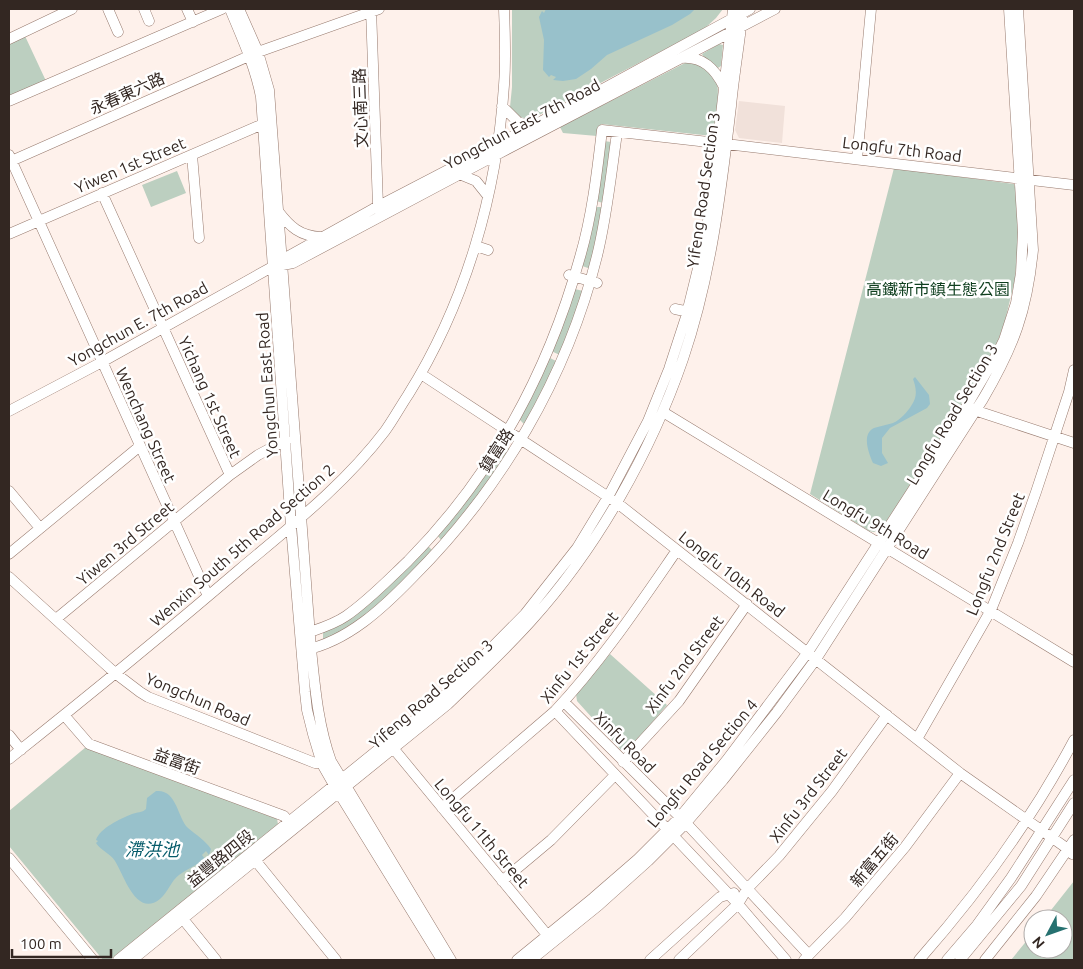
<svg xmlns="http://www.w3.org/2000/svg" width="1083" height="969" viewBox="0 0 1083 969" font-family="Ubuntu,'Noto Sans TC',sans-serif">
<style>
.built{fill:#f1e1da}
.green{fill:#bccfc0}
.water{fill:#98c1cb}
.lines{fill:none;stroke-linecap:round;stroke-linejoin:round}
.minor-casing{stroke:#977a6e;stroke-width:11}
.highway-casing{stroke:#977a6e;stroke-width:15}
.minor{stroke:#fff;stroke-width:10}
.highway{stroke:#fff;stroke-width:14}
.labels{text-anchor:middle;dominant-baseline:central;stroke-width:5;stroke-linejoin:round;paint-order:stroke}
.street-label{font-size:16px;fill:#332722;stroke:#fff}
.park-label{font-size:16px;fill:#0f3f1f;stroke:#fff}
.water-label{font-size:18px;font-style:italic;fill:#055b6a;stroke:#fff}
</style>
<rect width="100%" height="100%" fill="#fef1eb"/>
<path class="built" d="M739,101L785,106L782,143L739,138L735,130Z"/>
<path class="green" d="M512,9H723L716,18L704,29L541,114L531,119L518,117L510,107L512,87Z
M25,36L46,81L9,98V44Z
M719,44L723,45L721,66L718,68L703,56L702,54Z
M687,62C699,63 711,70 716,81C721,89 715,126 712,136L601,124L597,136L563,133L560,127Z
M604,141L611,142L603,203L596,201Z
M894,168L1014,184L1017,193L1018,242L1015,279L1005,321L995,349L984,371L882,528L874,532L869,531L810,494Z
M177,171L186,193L151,207L142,185Z
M595,207H602L591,267L588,268L582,266Z
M575,289L583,291L560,355L551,351Z
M550,358L558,362L525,425L519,419Z
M504,445L511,450L488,485L442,541L437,535Z
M428,546L432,550L393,593L355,625L323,642V633Z
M610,654L667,705L629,750H621L577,701L576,694Z
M86,747L277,819L278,824L110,960H103L9,846V811Z
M1074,881V960H1011L1033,933V949H1063V919H1044Z"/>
<path class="water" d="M546,9H695L690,14L672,25L607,55L591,69L576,79L563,81L553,80L556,77L551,75L549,77L543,70L544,40L539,17L542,11L544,13Z
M915,377L929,395L930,404L927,408L890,428L882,438V453L888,463L881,466L873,463C869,454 861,434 874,428C880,426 887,425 893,423C901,420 913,406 915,398C917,392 915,384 913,379Z
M156,791C177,789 177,817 188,828C196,835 205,840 211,849L209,855L206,851L202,855L205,859C197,865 187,869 179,875C171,881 168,892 160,899C136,918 124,875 115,861C110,853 101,851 96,843L98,841L96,840C100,828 120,819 132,814C137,812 142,813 146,809L147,798Z"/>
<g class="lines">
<defs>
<path id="minor" d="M108,9L118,32
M144,9L149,21
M187,9L193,22
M230,9C242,38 255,66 261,97L291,526L305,692L307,710L313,734L322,764L334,785L442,960
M239,9L258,52L269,90L311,649C315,687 318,725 331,761L451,960
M371,9L378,206
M9,39L72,9
M681,58C703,56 715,69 724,87
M9,101L222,9
M502,106L518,122L531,126
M726,144L1074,185
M9,155L208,596
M192,155L199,238
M857,159L871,9
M9,162L258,52L379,9
M459,174L476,181L488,196
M102,193L230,475
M278,211C290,227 300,236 321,237
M9,234L263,124
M476,246L488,250
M278,262L373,209L592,95L750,9
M569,275L597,283
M675,309L694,313
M421,374L616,502L960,773L1068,849L1072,854
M971,409L1074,443
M9,411L102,362L272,267L293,263L496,155L775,9
M663,412L1074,662
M9,491L40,528
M9,554L140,446
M9,577L115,673L140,692L148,697L315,763L328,762
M56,619L230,475L258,455L286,440
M304,634C318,629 333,625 346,616C368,601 388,580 408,561C493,475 548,373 580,257C592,216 597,173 602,130L717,143
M305,650C348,641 383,608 413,577C501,489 567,378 597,256C607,216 611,174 617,133
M564,702L686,823L809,955
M555,711L738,904L786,960
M64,715L89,744L284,816L289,822
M9,735L21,750
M917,739L991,610L1018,543L1036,492L1069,392L1074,370
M393,748L548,936
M9,759C87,697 164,634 240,569C291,526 344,485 385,431C393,420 400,407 408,395C466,302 497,194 504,85C506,60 505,34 504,9
M623,762L679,701L747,604
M442,808L555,711C601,662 639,605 677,550
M9,858L93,960
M255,860L336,960
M502,881L551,840L615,775
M183,919L216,960
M118,960L442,698L525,614L577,548L608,497L648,421L669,369L686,317L704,244L711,203L733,9
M132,960L448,704C476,677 505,650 531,621C597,548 651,452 683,359C711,277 721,192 731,106C734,73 740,41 743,9
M517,960L593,898L638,859L680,817L726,761L808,652L962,414L997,354L1004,340L1016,303L1021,273L1023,232L1009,9
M531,960L599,905L648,861L686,823L723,780L777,712L816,659L983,399C1014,346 1027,311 1033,250L1018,9
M650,960L720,897L734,893
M679,960L738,904L747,889L779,856L832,791L887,715
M804,960L845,918L905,847L960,773
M919,960C978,893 1032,819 1074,740
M947,960L977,925L1011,878L1074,780
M960,960L1021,886L1074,803
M985,960L1036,896L1074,840"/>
<path id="highway" d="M1068,849L1074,850"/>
</defs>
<use href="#minor" class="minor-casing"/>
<use href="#highway" class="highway-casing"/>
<use href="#minor" class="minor"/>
<use href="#highway" class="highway"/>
</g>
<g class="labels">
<g class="street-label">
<text transform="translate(127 93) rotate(-24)">永春東六路</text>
<text transform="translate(360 108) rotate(-92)">文心南三路</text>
<text transform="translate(522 124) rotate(-28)">Yongchun East 7th Road</text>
<text transform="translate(902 149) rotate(7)">Longfu 7th Road</text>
<text transform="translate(130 165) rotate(-23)">Yiwen 1st Street</text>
<text transform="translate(703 190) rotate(-82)">Yifeng Road Section 3</text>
<text transform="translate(138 324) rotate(-29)">Yongchun E. 7th Road</text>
<text transform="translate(267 385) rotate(-94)">Yongchun East Road</text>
<text transform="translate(210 397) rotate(66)">Yichang 1st Street</text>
<text transform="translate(952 414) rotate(-59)">Longfu Road Section 3</text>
<text transform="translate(146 425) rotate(66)">Wenchang Street</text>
<text transform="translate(496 450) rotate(-57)">鎮富路</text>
<text transform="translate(876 524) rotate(31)">Longfu 9th Road</text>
<text transform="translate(125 543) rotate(-40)">Yiwen 3rd Street</text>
<text transform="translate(242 545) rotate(-41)">Wenxin South 5th Road Section 2</text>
<text transform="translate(995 554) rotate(-68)">Longfu 2nd Street</text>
<text transform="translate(732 574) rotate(38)">Longfu 10th Road</text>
<text transform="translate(579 657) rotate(-51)">Xinfu 1st Street</text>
<text transform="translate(684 664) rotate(-53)">Xinfu 2nd Street</text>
<text transform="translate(431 694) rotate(-41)">Yifeng Road Section 3</text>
<text transform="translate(198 699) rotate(23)">Yongchun Road</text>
<text transform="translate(625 742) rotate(45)">Xinfu Road</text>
<text transform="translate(177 761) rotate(20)">益富街</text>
<text transform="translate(702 763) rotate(-50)">Longfu Road Section 4</text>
<text transform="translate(808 795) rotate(-52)">Xinfu 3rd Street</text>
<text transform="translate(482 833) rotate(50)">Longfu 11th Street</text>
<text transform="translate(220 858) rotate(-39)">益豐路四段</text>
<text transform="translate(874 860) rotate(-50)">新富五街</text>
</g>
<g class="park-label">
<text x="938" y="289">高鐵新市鎮生態公園</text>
</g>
<g class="water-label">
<text x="152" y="849">滯洪池</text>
</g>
</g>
<rect width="1083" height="969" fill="none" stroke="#332722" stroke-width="20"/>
<g transform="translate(1048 934) rotate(229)"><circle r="24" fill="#ffffff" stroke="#ada9a7"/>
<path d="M0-4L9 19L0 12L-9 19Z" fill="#267170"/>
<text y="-8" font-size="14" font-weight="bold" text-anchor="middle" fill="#332722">N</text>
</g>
<path d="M12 949v8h99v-8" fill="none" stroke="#332722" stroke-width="2.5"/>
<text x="20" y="949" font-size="15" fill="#332722" stroke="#ffffff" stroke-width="4" paint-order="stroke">100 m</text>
</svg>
